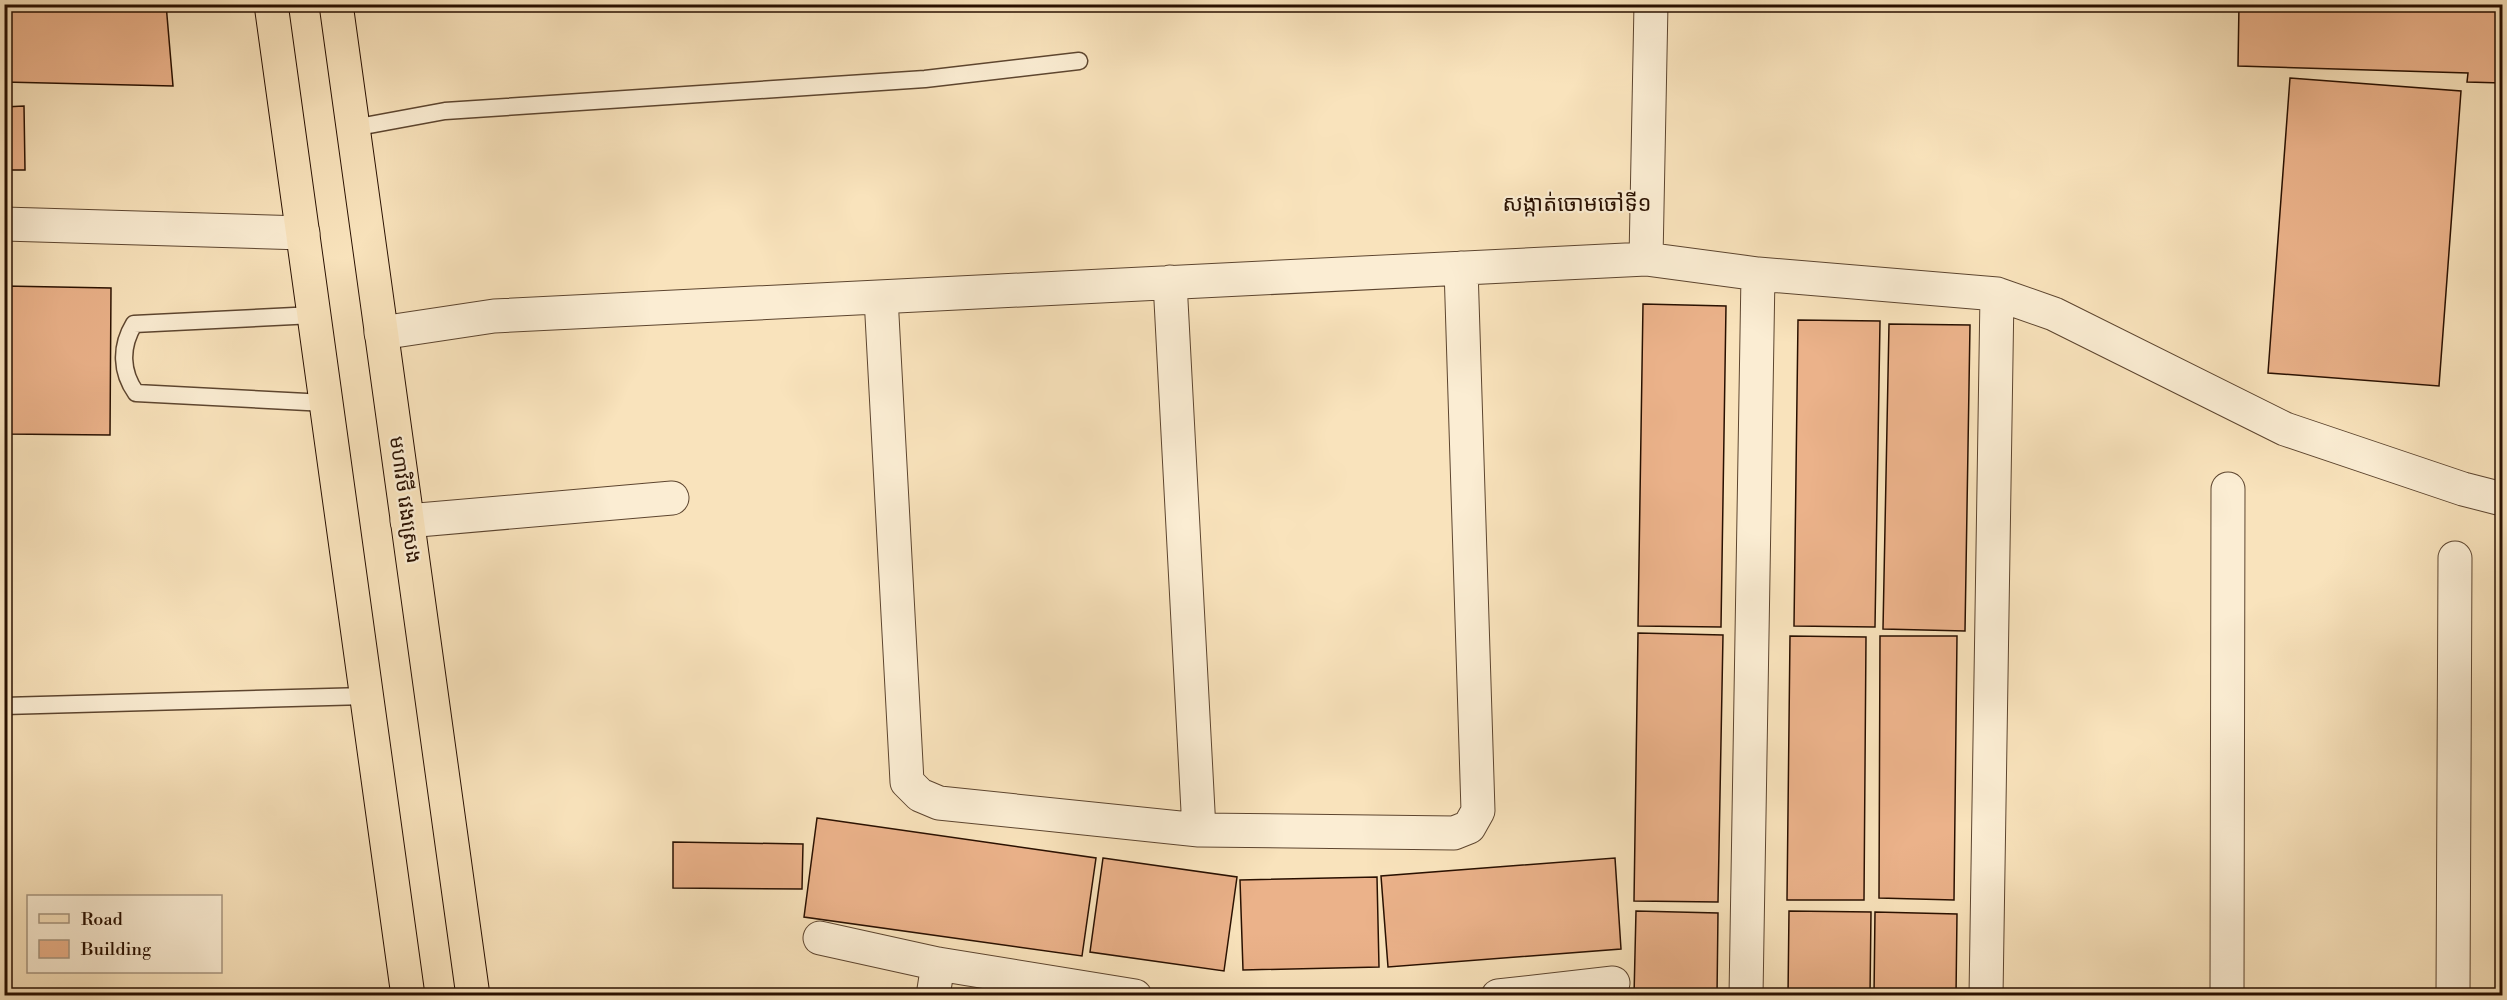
<svg xmlns="http://www.w3.org/2000/svg" width="2507" height="1000" viewBox="0 0 2507 1000" font-family="'Libre Bodoni','Noto Sans Khmer',serif">
<style>
.building{fill:#ebb28a;stroke:#291000;stroke-width:1.5}
.lines{fill:none;stroke-linecap:round;stroke-linejoin:round}
.lane-casing{stroke:#5d452f;stroke-width:19}
.street-casing{stroke:#5d452f;stroke-width:35}
.primary-casing{stroke:#291000;stroke-width:35}
.lane{stroke:#fbedd3;stroke-width:16}
.street{stroke:#fbedd3;stroke-width:33}
.primary{stroke:#f9e3bc;stroke-width:33}
.labels{text-anchor:middle;dominant-baseline:central;stroke-width:4.5;stroke-linejoin:round;paint-order:stroke}
.street-label{font-size:20px;fill:#291000;stroke:#fbedd3}
.quarter-label{font-size:22px;fill:#291000;stroke:#fbedd3}
</style>
<rect width="100%" height="100%" fill="#f9e3bc"/>
<filter id="stains"><feTurbulence type="fractalNoise" baseFrequency=".00333" numOctaves="4"/><feColorMatrix values="0 0 0 0 .2 0 0 0 0 .09 0 0 0 0 .02 0 0 0 .5 -.17"/></filter>
<radialGradient id="worn" r=".72"><stop offset=".6" stop-color="#630" stop-opacity="0"/><stop offset="1" stop-color="#630" stop-opacity=".3"/></radialGradient>
<path class="building" d="M4,4H166L173,86L4,82Z
M2239,4L2502,7V83L2467,82L2468,73L2238,66Z
M2290,78L2461,91L2439,386L2268,373Z
M24,106L25,170H4V107Z
M4,286L111,288L110,435L4,434Z
M1643,304L1726,306L1721,627L1638,626Z
M1798,320L1880,321L1875,627L1794,626Z
M1889,324L1970,325L1965,631L1883,629Z
M1638,633L1723,635L1718,902L1634,901Z
M1790,636L1866,637L1864,900H1787Z
M1880,636H1957L1954,900L1879,898Z
M817,818L1096,858L1082,956L804,917Z
M673,842L803,844L802,889L673,888Z
M1103,858L1237,877L1224,971L1090,952Z
M1615,858L1621,949L1388,967L1381,876Z
M1377,877L1379,967L1243,970L1240,880Z
M1636,911L1718,913L1717,996H1634Z
M1789,911L1871,912L1870,996H1788Z
M1875,912L1957,914L1956,996H1874Z"/>
<g class="lines">
<defs>
<path id="lane" d="M353,128L445,111L925,79L1079,61
M314,315L134,324C120,347 121,372 136,393L326,403
M4,706L366,696"/>
<path id="street" d="M4,224L303,233
M1646,259L1651,4
M1170,282L1199,830
M881,297L907,782L920,795L939,803L1199,830L1454,833L1469,827L1478,811L1461,268
M381,333L494,316L1646,259L1758,274L1997,294L2054,314L2285,429L2463,489L2502,499
M407,521L672,498
M820,938L938,964L1135,996
M933,996L938,964
M1498,996L1613,983
M1746,996L1758,274
M1986,996L1997,294
M2227,996L2228,489
M2453,996L2455,558"/>
<path id="primary" d="M271,4L408,996
M336,4L473,996"/>
</defs>
<use href="#lane" class="lane-casing"/>
<use href="#street" class="street-casing"/>
<use href="#primary" class="primary-casing"/>
<use href="#lane" class="lane"/>
<use href="#street" class="street"/>
<use href="#primary" class="primary"/>
</g>
<g class="labels">
<g class="street-label">
<text transform="translate(404 500) rotate(82)">មហាវិថី វេងស្រេង</text>
</g>
<g class="quarter-label">
<text x="1577" y="204">សង្កាត់ចោមចៅទី១</text>
</g>
</g>
<rect width="2507" height="1000" fill="none" stroke="#f9e3bc" stroke-width="24"/>
<rect x="6" y="6" width="2495" height="988" fill="none" stroke="#291000" stroke-width="3"/>
<rect x="12" y="12" width="2483" height="976" fill="none" stroke="#291000" stroke-width="1.5"/>
<rect x="27" y="895" width="195" height="78" fill="#fbedd3" stroke="#a7957f" stroke-width="1.5"/>
<rect x="39" y="914" width="30" height="9" fill="#f9e3bc" stroke="#a7957f" stroke-width="1.5"/>
<text x="81" y="925" font-size="18" fill="#291000">Road</text>
<rect x="39" y="940" width="30" height="18" fill="#ebb28a" stroke="#a7957f" stroke-width="1.5"/>
<text x="81" y="955" font-size="18" fill="#291000">Building</text>
<rect width="100%" height="100%" filter="url(#stains)"/>
<rect width="100%" height="100%" fill="url(#worn)"/>
</svg>
